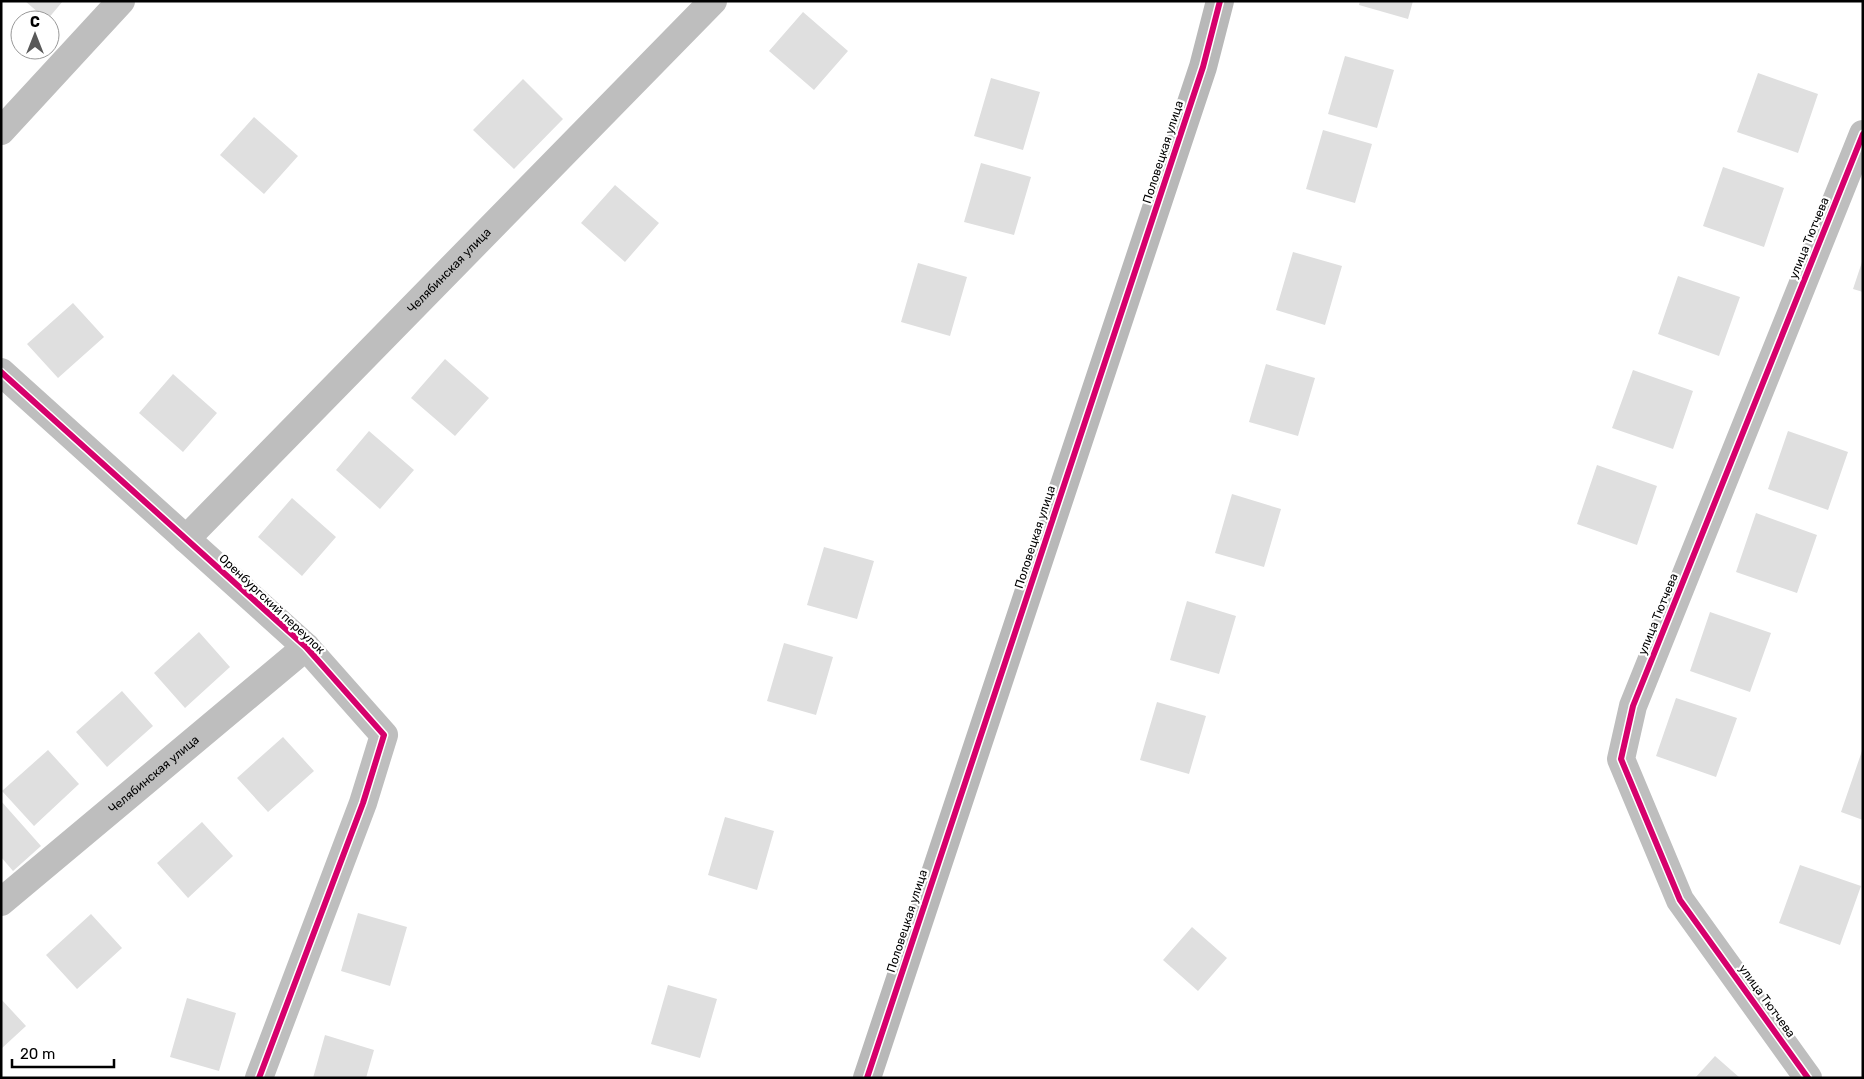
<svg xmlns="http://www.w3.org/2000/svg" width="1864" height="1079" viewBox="0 0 1864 1079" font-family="Rubik,sans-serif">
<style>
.building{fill:#dfdfdf}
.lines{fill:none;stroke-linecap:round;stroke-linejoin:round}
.street{stroke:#bebebe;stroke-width:28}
.secondary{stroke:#b8b8b8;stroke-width:28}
.cycleway-casing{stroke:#fff;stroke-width:9}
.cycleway{stroke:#d6006c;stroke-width:6}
.labels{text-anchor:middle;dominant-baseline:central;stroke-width:4.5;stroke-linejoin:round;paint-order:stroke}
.street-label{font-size:12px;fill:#000;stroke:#fff}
</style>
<rect width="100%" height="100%" fill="#fff"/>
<path class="building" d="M25,1H63L47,20Z
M1360,1H1413L1408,19L1359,5Z
M803,12L848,51L814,90L769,51Z
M1345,56L1394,70L1377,128L1328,114Z
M1758,73L1818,94L1798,153L1737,132Z
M991,78L1040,92L1023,150L974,136Z
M523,79L563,119L514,169L473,130Z
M254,117L298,156L264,194L220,155Z
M1323,130L1372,144L1355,203L1306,189Z
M981,163L1031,177L1014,235L964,222Z
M1723,167L1784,188L1764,247L1703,226Z
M615,185L659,223L625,262L581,223Z
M1293,252L1342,266L1325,325L1276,310Z
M1862,262H1863V292L1853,289Z
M918,263L967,277L950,336L901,322Z
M1678,276L1740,297L1719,356L1658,334Z
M73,303L104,337L58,378L27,344Z
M445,359L489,398L455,436L411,398Z
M1266,364L1315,378L1298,436L1249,422Z
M1633,370L1693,391L1673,449L1612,428Z
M173,374L217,413L183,452L139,413Z
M369,431L414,470L380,509L336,470Z
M1788,431L1848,452L1828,510L1768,489Z
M1597,465L1657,486L1637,545L1577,524Z
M1232,494L1281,509L1264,567L1215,553Z
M292,498L336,537L302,576L258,537Z
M1756,513L1817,535L1797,593L1736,572Z
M824,547L874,561L857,619L807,605Z
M1187,601L1236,616L1219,674L1170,660Z
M1710,612L1771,633L1750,692L1690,671Z
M199,632L230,667L185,708L154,673Z
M784,643L833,657L816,715L767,701Z
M122,691L153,726L107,767L76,732Z
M1676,698L1737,718L1716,777L1656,756Z
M1157,702L1206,716L1189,774L1140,760Z
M283,737L314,771L268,812L237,778Z
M48,750L79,784L34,826L2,791Z
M1862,751H1863V820L1841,812Z
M1,801L41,846L13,871L1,857Z
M725,817L774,831L757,890L708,875Z
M202,822L233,856L188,898L157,863Z
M1800,865L1861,886L1840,945L1779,923Z
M358,913L407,927L390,986L341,971Z
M91,914L122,948L77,989L46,955Z
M1192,927L1227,958L1198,991L1163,960Z
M668,985L717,999L700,1058L651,1044Z
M187,998L236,1013L219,1071L170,1057Z
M1,999L26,1026L1,1049Z
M325,1035L374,1050L366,1078H313Z
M1715,1056L1740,1078H1695Z"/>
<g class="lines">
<g class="street">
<path d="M1,131L121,1"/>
<path d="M1,372L306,647L384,735L363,803L259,1078"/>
<path id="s1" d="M186,539L713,1"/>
<path id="s2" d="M1,902L306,647"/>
<path d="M1808,1078L1680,900L1621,759L1633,706L1863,134"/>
</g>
<path class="secondary" d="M867,1078L1203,67L1220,1"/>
<defs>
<path id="cycleway" d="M1,372L306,647L384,735L363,803L259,1078
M867,1078L1203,67L1220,1
M1808,1078L1680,900L1621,759L1633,706L1863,134"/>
</defs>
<use href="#cycleway" class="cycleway-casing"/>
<use href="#cycleway" class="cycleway"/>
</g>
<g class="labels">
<g class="street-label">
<text transform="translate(1163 152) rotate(-72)">Половецкая улица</text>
<text transform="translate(1809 238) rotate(-68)">улица Тютчева</text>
<text stroke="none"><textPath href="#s1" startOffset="376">Челябинская улица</textPath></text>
<text transform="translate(1035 537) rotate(-72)">Половецкая улица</text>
<text transform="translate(272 604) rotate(43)">Оренбургский переулок</text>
<text transform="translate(1658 614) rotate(-68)">улица Тютчева</text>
<text stroke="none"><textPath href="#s2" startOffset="199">Челябинская улица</textPath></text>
<text transform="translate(907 921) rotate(-72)">Половецкая улица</text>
<text transform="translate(1767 1001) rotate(54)">улица Тютчева</text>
</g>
</g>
<rect width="1864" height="1079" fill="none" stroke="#000000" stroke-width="5"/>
<g transform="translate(35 35)"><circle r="24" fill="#ffffff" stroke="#999999"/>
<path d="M0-4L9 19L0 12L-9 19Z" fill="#595959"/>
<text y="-8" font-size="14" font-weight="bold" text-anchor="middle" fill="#000000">С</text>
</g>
<path d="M12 1059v8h102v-8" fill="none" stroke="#000000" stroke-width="2.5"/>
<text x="20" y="1059" font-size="15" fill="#000000" stroke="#ffffff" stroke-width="4" paint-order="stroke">20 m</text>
</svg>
